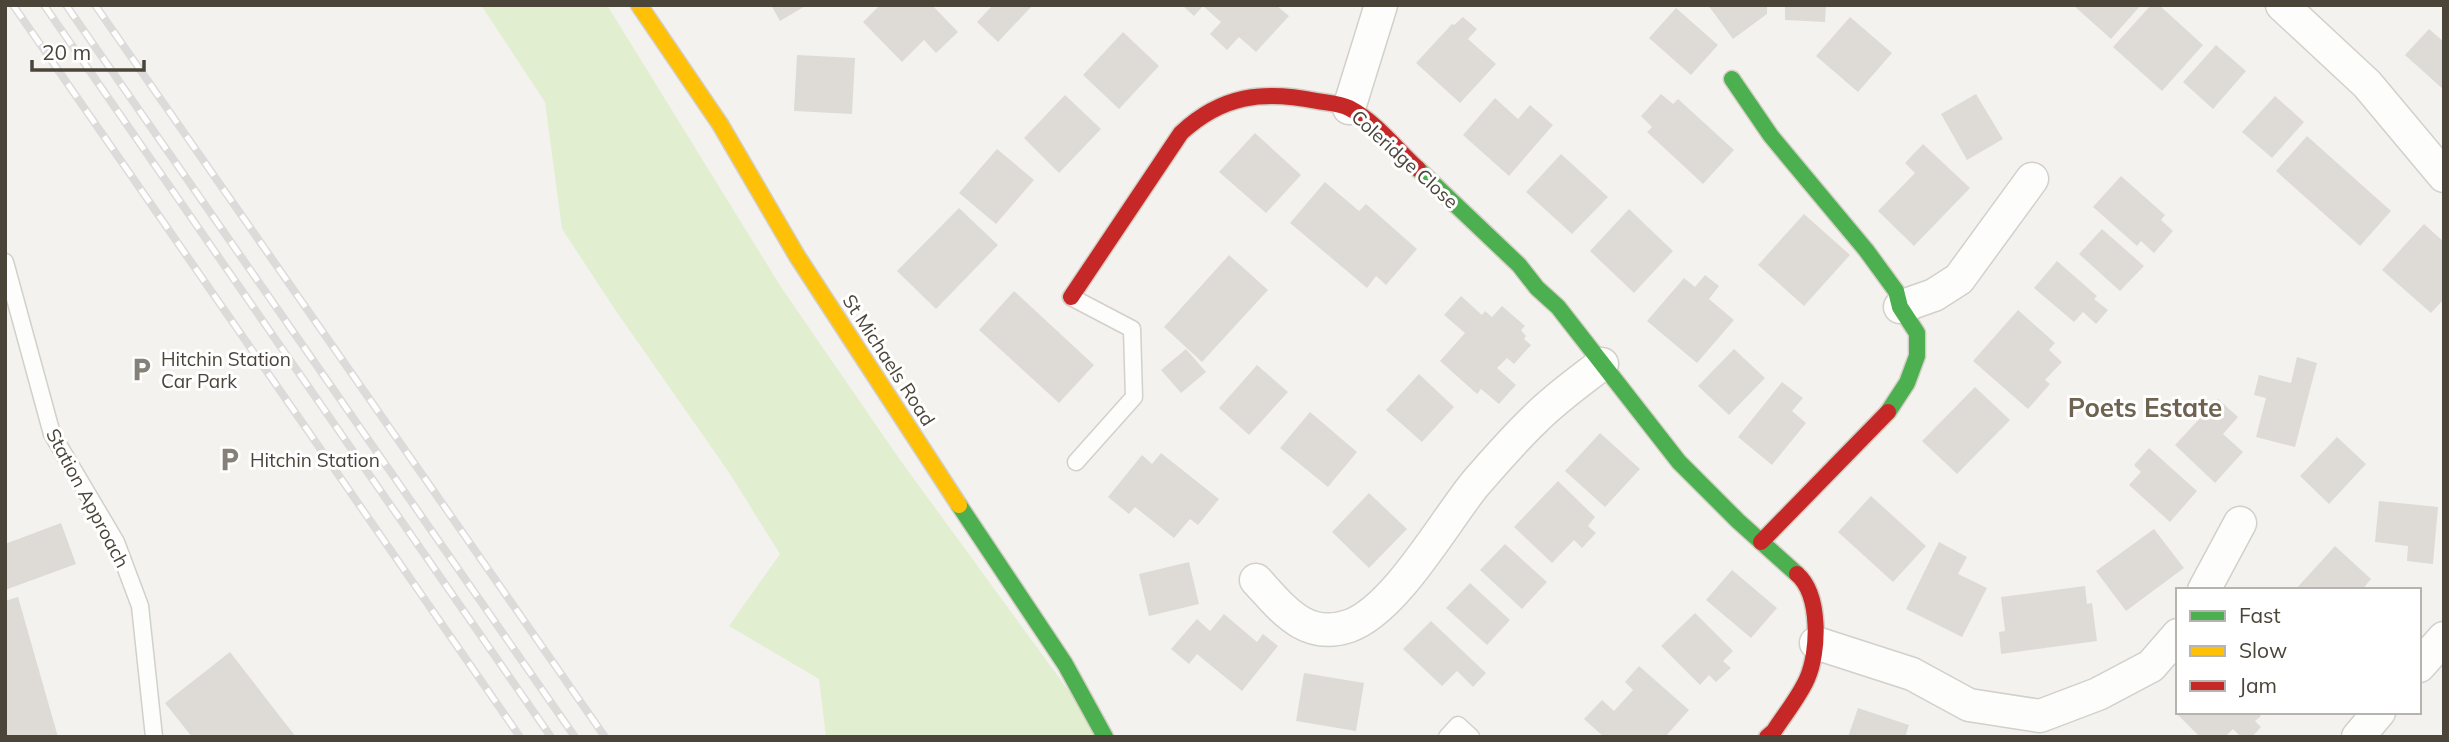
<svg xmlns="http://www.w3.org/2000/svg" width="2449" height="742" viewBox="0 0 2449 742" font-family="Mulish,sans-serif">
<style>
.green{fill:#e1eecf}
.building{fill:#dedbd6}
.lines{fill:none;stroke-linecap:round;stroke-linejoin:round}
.lane-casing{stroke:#d2d0cb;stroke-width:19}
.street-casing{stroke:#d2d0cb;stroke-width:35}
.fast-casing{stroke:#d3cfc5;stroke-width:19}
.slow-casing{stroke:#d3cfc5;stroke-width:19}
.jam-casing{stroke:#d3cfc5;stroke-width:19}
.lane{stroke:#fdfdfc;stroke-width:16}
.street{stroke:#fdfdfc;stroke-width:32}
.fast{stroke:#4caf50;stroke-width:16}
.slow{stroke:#ffc107;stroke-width:16}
.jam{stroke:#c62828;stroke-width:16}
.rail-casing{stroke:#dbdbda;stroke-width:8}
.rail{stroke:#fff;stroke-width:5;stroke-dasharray:16;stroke-linecap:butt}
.labels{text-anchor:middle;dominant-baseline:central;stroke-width:6;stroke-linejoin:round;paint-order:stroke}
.street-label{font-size:19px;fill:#4b4439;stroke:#fff}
.poi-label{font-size:19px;fill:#4b4439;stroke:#fff;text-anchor:start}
.district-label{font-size:26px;font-weight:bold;fill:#6e6250;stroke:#fff}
</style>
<rect width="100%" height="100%" fill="#f4f2ee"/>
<path class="green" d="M481,5H607L781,287L898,457L1079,705L1095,737H826L819,679L729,626L780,554L730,474L616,311L562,229L545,102Z"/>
<path class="building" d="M771,5H807L780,21Z
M880,5H932L958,32L936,53L924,40L902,62L863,22Z
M993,5H1033L998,42L977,22Z
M1182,5H1276L1289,16L1256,52L1239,37L1227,50L1210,34L1221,22L1203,6L1194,16Z
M1708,5H1767V14L1733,39Z
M1785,5H1826L1825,22L1785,20Z
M2073,5H2141L2111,39Z
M2151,5H2159L2203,45L2162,91L2113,47Z
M1676,8L1718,45L1691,75L1649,38Z
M1463,17L1477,29L1468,39L1496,64L1460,103L1416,63L1452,24L1454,25Z
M1850,17L1892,53L1858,92L1816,56Z
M2429,29L2444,42V90L2405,55Z
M1123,32L1159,66L1119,109L1083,75Z
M2216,45L2246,71L2213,109L2183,82Z
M797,55L855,58L852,114L794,111Z
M1661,94L1673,104L1678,99L1734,150L1703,184L1647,132L1652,127L1641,116Z
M1976,94L2003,139L1967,160L1941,114Z
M1065,95L1101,129L1059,173L1024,138Z
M2275,96L2304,122L2272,158L2242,132Z
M1495,98L1518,119L1530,105L1553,125L1509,176L1463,135Z
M1255,133L1301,175L1266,213L1219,172Z
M2307,136L2391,211L2360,246L2276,171Z
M1923,144L1970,188L1914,246L1878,211L1915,173L1905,163Z
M997,149L1034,180L996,224L959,193Z
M1561,154L1608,197L1572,234L1526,192Z
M2121,176L2165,215L2161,220L2173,231L2154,253L2141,241L2137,246L2093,207Z
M1325,182L1359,211L1366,204L1417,249L1386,285L1376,276L1367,288L1290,223Z
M959,208L998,245L936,309L897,271Z
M1629,209L1673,251L1634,293L1590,251Z
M1804,214L1850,255L1804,306L1758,265Z
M2424,224L2444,242V299L2431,313L2382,270Z
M2102,229L2144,266L2120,291L2079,254Z
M1229,255L1268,290L1202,362L1164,327Z
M2057,261L2097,296L2094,299L2108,310L2096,324L2083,312L2074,322L2034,288Z
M1705,275L1719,286L1709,299L1734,320L1697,363L1647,321L1684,278L1695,287Z
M1014,291L1094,365L1059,403L979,330Z
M1461,296L1482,315L1485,311L1492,317L1502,306L1525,326L1521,330L1526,336L1524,339L1531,345L1514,364L1507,358L1497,368L1516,385L1499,404L1481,389L1477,394L1440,361L1465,333L1444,315Z
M2018,310L2055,343L2049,350L2062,362L2045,380L2050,384L2028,409L1973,361Z
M1186,349L1206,372L1181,393L1161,370Z
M1734,349L1765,378L1729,415L1698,386Z
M2297,357L2317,363L2295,447L2256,437L2266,398L2254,395L2259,375L2291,383Z
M1257,365L1288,392L1249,435L1219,408Z
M1419,374L1454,407L1422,442L1386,410Z
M1782,382L1803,398L1792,411L1806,423L1772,465L1738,437Z
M1975,387L2010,420L1957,474L1922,441Z
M2218,399L2238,417L2223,434L2243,452L2215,483L2175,445Z
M1310,412L1357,452L1328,487L1280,448Z
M1600,433L1640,469L1605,507L1565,471Z
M2337,437L2366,464L2329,504L2300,476Z
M2149,448L2197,491L2170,522L2129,485L2141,472L2134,465Z
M1161,453L1219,499L1198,525L1190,519L1174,538L1135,507L1129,514L1108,497L1142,455L1152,464Z
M1558,481L1595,517L1588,526L1596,533L1582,548L1574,540L1552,563L1514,527Z
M1369,493L1407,529L1369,568L1332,532Z
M1871,496L1926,546L1893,582L1838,532Z
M2379,501L2438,507L2433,564L2407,561L2408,546L2375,542Z
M61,523L76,564L5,590V544Z
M2154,529L2184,568L2126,611L2096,571Z
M1939,542L1967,557L1958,574L1987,588L1962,637L1906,609Z
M1505,544L1547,582L1522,609L1480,570Z
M2335,546L2371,579L2362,590H2295Z
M1189,562L1199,604L1149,616L1139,574Z
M1732,570L1777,608L1751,638L1706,600Z
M1470,583L1510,620L1487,645L1446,608Z
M2085,586L2087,604L2092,603L2097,641L2001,654L1999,632L2005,631L2001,597Z
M18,597L58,737H5V601Z
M1695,613L1733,651L1723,661L1731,668L1716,682L1709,675L1700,685L1661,646Z
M1224,614L1257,642L1263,634L1278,646L1242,691L1197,654L1189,664L1171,649L1197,619L1210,631Z
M1431,621L1486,673L1473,687L1457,671L1442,686L1403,649Z
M230,652L296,737H192L165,703Z
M1639,666L1689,710L1665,737H1604L1584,719L1602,700L1614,711L1633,690L1625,682Z
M1304,673L1364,683L1356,731L1296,721Z
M1858,708L1909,725L1905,737H1848Z
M2178,712H2257L2261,716L2255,721L2261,727L2252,737H2241L2233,729L2225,737H2200L2177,714Z"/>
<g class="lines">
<defs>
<path id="lane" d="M5,262L52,434L116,542L140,606L154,737
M1071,297L1132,329L1134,397L1076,462
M1447,737L1458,725L1471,737"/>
<path id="street" d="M2282,5L2367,84L2444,176
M1349,108L1381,5
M1900,307L1934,295L1959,279L2032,179
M1256,580C1282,608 1305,641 1349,626C1395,610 1444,522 1475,484C1494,462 1515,438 1536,418C1556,398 1580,381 1602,364
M2204,590L2240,523
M1816,643L1912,674L1969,705L2040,716L2098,694L2151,666L2178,635
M2419,666L2444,638
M2358,737L2379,712"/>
<path id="fast" d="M1732,79L1771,136L1866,250L1896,291L1900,307L1917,333V356L1907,383L1888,412
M1418,169L1519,265L1537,288L1558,307L1679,462L1738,521L1797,574
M959,505L1065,664L1105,737"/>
<path id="slow" d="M639,5L720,124L797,256L959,505"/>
<path id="jam" d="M1071,297L1181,133C1222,95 1263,90 1317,101C1328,103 1339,103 1349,108C1376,122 1396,149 1418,169
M1761,542L1888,412
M1767,737L1774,731C1785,714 1799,697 1807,679C1819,652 1821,595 1797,574"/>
</defs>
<use href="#lane" class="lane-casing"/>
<use href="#street" class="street-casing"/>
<use href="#fast" class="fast-casing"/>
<use href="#slow" class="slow-casing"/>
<use href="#jam" class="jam-casing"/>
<use href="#lane" class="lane"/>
<use href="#street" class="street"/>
<use href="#fast" class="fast"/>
<use href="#slow" class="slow"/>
<use href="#jam" class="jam"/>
<defs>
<path id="rail" d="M13,5L520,737
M44,5L551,737
M66,5L575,737
M95,5L605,737"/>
</defs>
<use href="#rail" class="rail-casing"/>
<use href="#rail" class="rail"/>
</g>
<defs>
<symbol id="parking-bare" viewBox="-9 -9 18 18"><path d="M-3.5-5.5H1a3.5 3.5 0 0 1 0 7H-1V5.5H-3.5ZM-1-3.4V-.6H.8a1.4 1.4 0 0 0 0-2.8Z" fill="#868178" stroke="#fff" stroke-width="2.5" paint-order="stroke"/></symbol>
</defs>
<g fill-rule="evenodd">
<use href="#parking-bare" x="124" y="352" width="35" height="35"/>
<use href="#parking-bare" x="212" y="442" width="35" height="35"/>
</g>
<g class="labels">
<g class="street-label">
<text transform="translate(1405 159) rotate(42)">Coleridge Close</text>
<text transform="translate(889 360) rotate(57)">St Michaels Road</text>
<text transform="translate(88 498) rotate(62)">Station Approach</text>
</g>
<g class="poi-label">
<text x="161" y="359">Hitchin Station<tspan x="161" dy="22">Car Park</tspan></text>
<text x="250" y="460">Hitchin Station</text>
</g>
<g class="district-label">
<text x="2145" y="407">Poets Estate</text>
</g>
</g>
<rect width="2449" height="742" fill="none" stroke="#4b4439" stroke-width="14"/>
<rect x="2176" y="588" width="245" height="126" fill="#ffffff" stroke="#b7b4b0" stroke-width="2"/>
<rect x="2190" y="611" width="35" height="10" fill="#4caf50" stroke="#b7b4b0" stroke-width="2"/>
<text x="2239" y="623" font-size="21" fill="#4b4439">Fast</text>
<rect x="2190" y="646" width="35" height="10" fill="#ffc107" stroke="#b7b4b0" stroke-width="2"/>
<text x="2239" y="658" font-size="21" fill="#4b4439">Slow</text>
<rect x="2190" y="681" width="35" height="10" fill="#c62828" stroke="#b7b4b0" stroke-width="2"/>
<text x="2239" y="693" font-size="21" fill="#4b4439">Jam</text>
<path d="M32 60v10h112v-10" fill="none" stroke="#4b4439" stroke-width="3.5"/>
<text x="42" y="60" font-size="21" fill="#4b4439" stroke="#ffffff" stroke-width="5" paint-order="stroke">20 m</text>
</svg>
